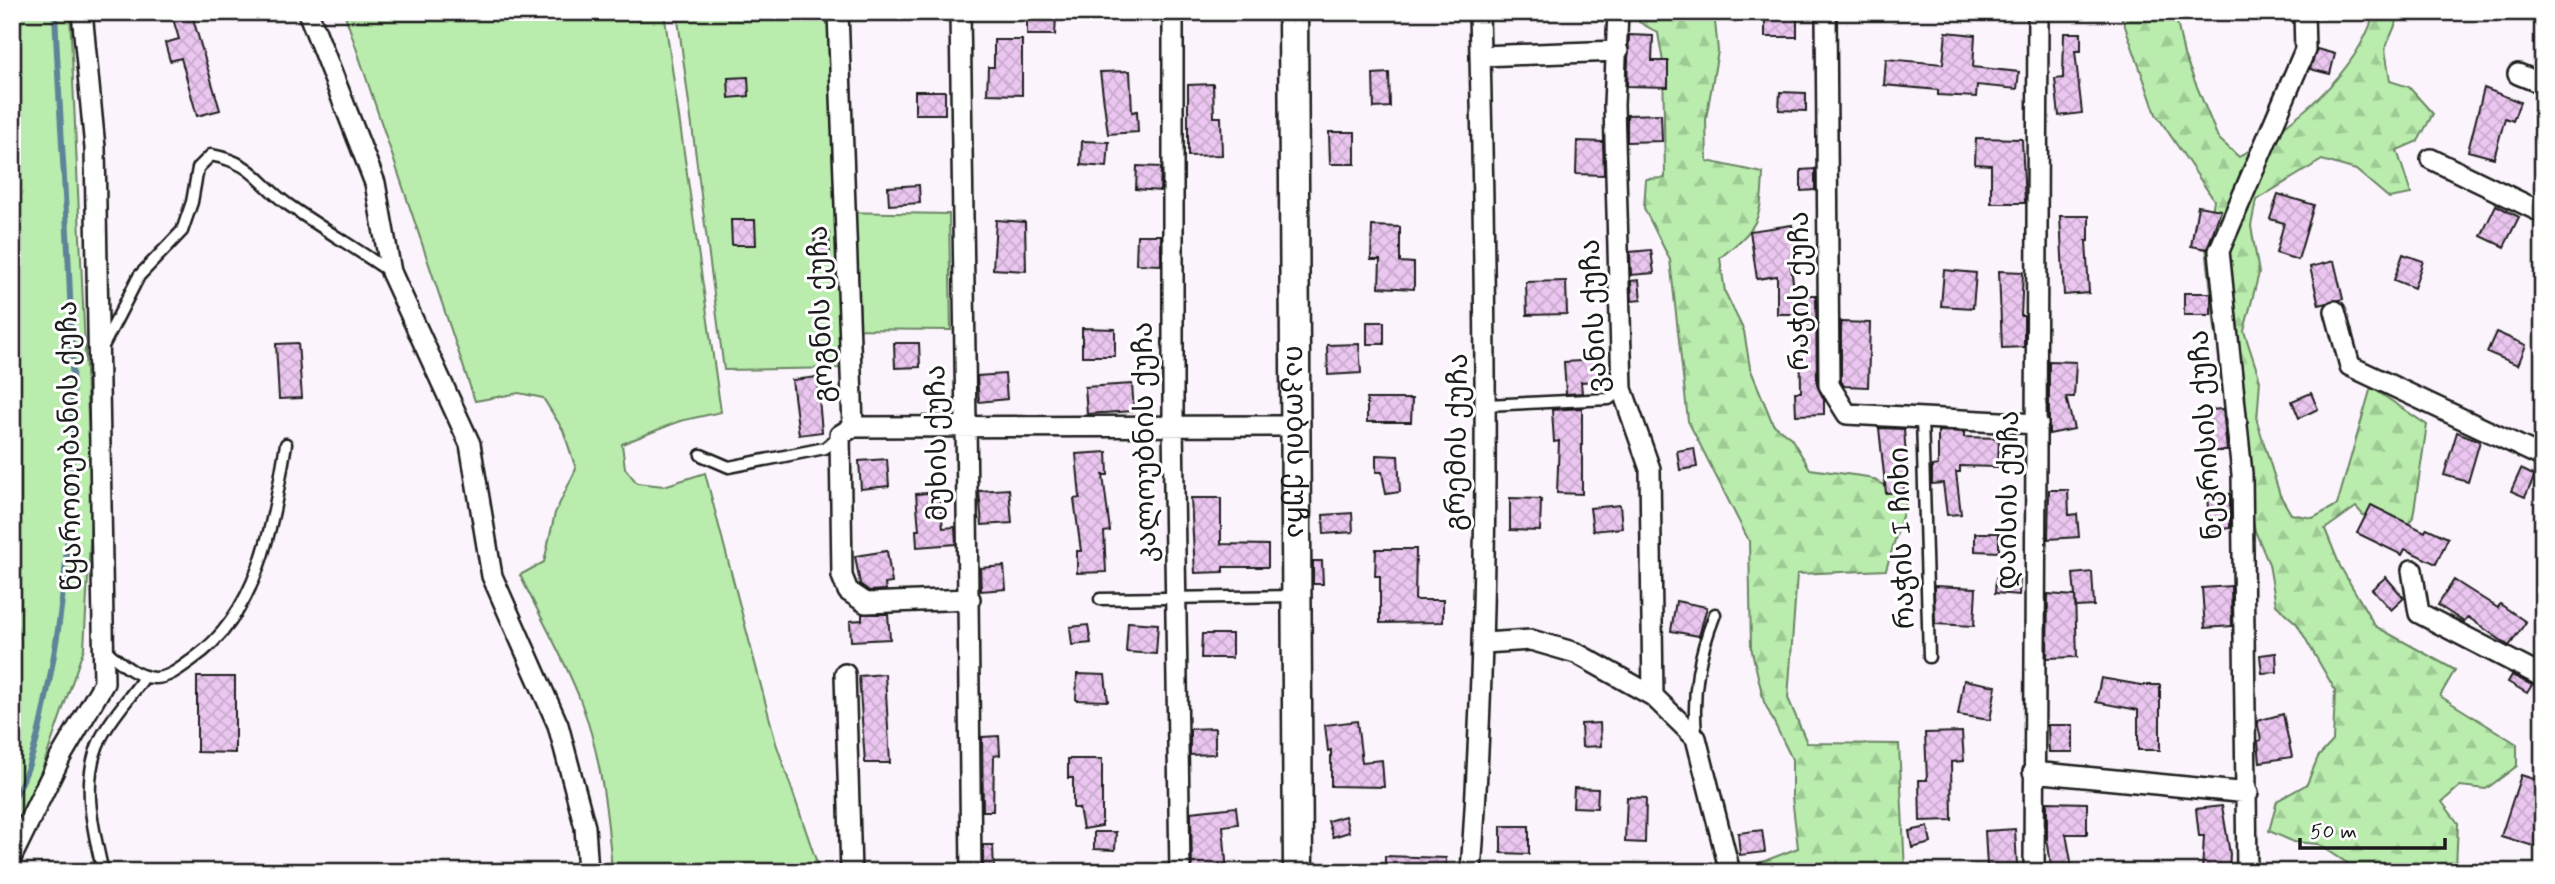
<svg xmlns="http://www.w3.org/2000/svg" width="2555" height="884" viewBox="0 0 2555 884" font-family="Mynerve,'Noto Sans Georgian',sans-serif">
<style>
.green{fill:#b9ecad;stroke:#6a8464;stroke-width:2}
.forest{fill:url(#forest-firs);stroke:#6a8464;stroke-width:2}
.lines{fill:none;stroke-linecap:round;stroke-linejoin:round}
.stream{stroke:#5f8499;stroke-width:6}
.building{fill:url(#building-cross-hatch);stroke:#1c1c1c;stroke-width:2}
.lane-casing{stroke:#1c1c1c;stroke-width:15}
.street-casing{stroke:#1c1c1c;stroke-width:24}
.secondary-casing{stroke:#1c1c1c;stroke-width:33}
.lane{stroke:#fff;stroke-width:10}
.street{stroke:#fff;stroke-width:19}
.secondary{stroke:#fff;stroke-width:28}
.labels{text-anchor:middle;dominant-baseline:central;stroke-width:6;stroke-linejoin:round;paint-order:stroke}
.street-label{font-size:28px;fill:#1c1c1c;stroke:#fff}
</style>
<defs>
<pattern id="forest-firs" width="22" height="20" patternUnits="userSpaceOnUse" patternTransform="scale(1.75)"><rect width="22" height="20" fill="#b9ecad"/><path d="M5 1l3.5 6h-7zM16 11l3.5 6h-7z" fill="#9eca94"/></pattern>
<pattern id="building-cross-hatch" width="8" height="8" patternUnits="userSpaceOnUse" patternTransform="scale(1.75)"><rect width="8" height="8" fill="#ebc6f0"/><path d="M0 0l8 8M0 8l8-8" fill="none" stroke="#c9aacd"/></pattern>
</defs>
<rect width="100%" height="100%" fill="#fbf4fc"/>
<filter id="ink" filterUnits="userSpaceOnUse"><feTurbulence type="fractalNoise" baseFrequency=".0143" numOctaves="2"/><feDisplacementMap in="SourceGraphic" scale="14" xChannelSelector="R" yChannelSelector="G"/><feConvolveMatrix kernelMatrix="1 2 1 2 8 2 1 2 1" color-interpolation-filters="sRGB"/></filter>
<g filter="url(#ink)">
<path class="green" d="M12,12H70L92,506L84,648L40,775L12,831Z
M344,12H664L721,412L680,421L622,444L625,468L637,483L664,486L705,473L776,743L820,872H612C608,816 601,755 581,702C565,659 540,617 520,575L544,562L555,513L576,469L563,430L543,398L519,393L475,401Z
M677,12H828L835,212L949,214L951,330L841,329L844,368L724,370Z"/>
<path class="forest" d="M1639,12H1714L1718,51L1706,119L1707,161L1763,173C1761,222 1758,227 1720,258L1725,292L1744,331L1750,368L1773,424L1791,438L1810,469L1868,477L1908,496L1886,570L1797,574L1788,698L1807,743L1899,744L1905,872H1736L1798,848L1792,797V759L1764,702L1751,647L1749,541L1688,421L1670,260L1644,208L1646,179L1665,178L1663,62L1658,33L1639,22Z
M2120,12H2175L2184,55L2218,138L2239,157C2295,122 2354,78 2375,12H2401L2385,49L2390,81L2409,87L2433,114L2418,141L2397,150L2411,194L2389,198L2356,170L2322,160L2256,200L2251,226L2259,273L2244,331L2260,380L2257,421L2280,495L2291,514L2313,518L2337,505L2371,387L2427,425L2413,517L2392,547L2356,507L2325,529L2340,566L2375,626L2455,670L2440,696L2517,744V766L2486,789L2460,786L2442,802L2458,823L2456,868L2361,872L2318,844L2294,842L2269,831L2277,801L2307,784L2318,757L2333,741L2335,690L2297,624L2276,605L2269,564L2255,531L2215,328L2206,247L2214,200L2156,114Z"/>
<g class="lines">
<path class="stream" d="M12,802C37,759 45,704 54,655C90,443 64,226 55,12"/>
</g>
<path class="building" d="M171,12H191L220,110L197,116L181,58L170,61L165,43L179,39Z
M1765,16H1797V37H1765Z
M1027,17H1056L1055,35H1027Z
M1946,32L1975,35L1973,67L2019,72L2017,89L1977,85L1976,97L1938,95V90L1884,85L1886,59L1943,64Z
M2064,33H2081V51H2075L2082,113L2059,116L2055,79L2063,78Z
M1629,35L1653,36L1652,61H1668V87L1627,86Z
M994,40H1022V95L987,94L988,67H994Z
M2317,49L2335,54L2330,74L2310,69Z
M1130,71L1132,112L1137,111L1138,132L1108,134L1100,72Z
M1389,73L1390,107L1374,108L1373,74Z
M748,77L749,96L729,98L728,78Z
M1213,84L1214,117H1221L1222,155L1188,156V85Z
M2484,88L2520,102L2513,121L2505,118L2494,158L2468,151Z
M915,91H945V114H915Z
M1780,92L1806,93V111L1779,110Z
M1661,114L1662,141L1627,142V115Z
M1329,132H1355V164H1330Z
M1976,138L2022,139L2025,203H1991V165L1975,164Z
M1082,141L1109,142L1107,167L1081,165Z
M1577,141L1603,142L1604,175L1576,174Z
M1137,166L1161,167L1160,191L1136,189Z
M1815,169V190L1801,191V170Z
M919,185L920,203L889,205L888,187Z
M2278,194L2314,205L2298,260L2276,253L2284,223L2270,219Z
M2496,205L2519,217L2504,247L2481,236Z
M2198,206L2221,210L2207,249L2191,246Z
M2060,216H2089V241H2086L2089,293L2064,295Z
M731,220H755L756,245H732Z
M996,220L1025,222L1026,271L993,269Z
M1792,225L1797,260L1790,261L1795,295H1816L1817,385L1824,400V414L1796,415L1795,392H1801L1800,314H1777V276L1757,279L1750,231Z
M1372,226L1400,227V262L1414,263V289L1379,287L1380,260H1371Z
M829,233L830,255L816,256L814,234Z
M1137,235H1161V265L1136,264Z
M1651,250L1654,273L1631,275L1630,252Z
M2403,254L2423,261L2414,288L2394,280Z
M2334,261L2343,299L2319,305L2310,267Z
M1944,270L1976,273L1973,308L1941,306Z
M1999,271L2023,272L2021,316H2024V347L2002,348Z
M1639,280L1641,300L1632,301L1631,281Z
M1566,281L1567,314L1527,315L1526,282Z
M2184,293H2211V315H2184Z
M1367,322H1384V344H1367Z
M1841,322L1870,323L1868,387L1844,386L1841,381Z
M1082,328L1115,329V356H1082Z
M2496,332L2526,345L2518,365L2487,352Z
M298,343L302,398L279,399L276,344Z
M894,343H919L920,367L895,368Z
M1359,344L1361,373L1328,375L1327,345Z
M1597,360L1598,381L1581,382L1582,393L1566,394L1564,362Z
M2049,361L2076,362L2074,397H2066L2074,429L2049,434Z
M1005,374L1007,399L979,402L977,376Z
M817,377L822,432L799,435L792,380Z
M1132,384L1134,411L1087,414L1085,387Z
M2311,393L2318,409L2299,418L2292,401Z
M1367,399H1412L1411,422H1367Z
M1582,408V494L1557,493L1559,441L1554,442L1552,410Z
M2223,409L2227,451H2210L2208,410Z
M1879,428L1904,429L1908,485H1904V492L1886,493Z
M1938,431L1964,432V437L1999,438L1998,467L1960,466V472H1956L1961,514L1947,515L1943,483L1932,484V466L1938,465Z
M2457,432L2480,441L2468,482L2444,475Z
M1694,448L1697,467L1680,470L1677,451Z
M1107,452L1108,475H1103L1110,531L1104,532L1106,572L1077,573V551H1081L1074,499L1080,498L1076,454Z
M1376,455L1398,456L1400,492L1386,494L1382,472H1376Z
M887,459L889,486L861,489L859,461Z
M2521,469L2535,476L2525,497L2511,491Z
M1009,489L1012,523L982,525L979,491Z
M2049,490H2068L2069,515L2077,514L2079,537L2048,539Z
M939,492L943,528L955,527L956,544L917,547L916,530H919L916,494Z
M2230,494V528L2210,530L2207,496Z
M1191,498H1221V544L1268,545V567H1223V572L1195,573Z
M1510,498L1541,499L1540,531L1510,530Z
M1620,505L1622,528L1593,531L1590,508Z
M2371,505L2425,532L2427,528L2448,538L2436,564L2405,549L2402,555L2357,533Z
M1352,513L1353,532L1324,534L1323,515Z
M1975,533H1999V552L1975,551Z
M1376,549H1416L1415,600H1443V622L1380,623V576H1375Z
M887,551L892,583L885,584L886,590L869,591L860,584L855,556Z
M1313,561H1322L1323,584H1313Z
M1004,566L1006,589L981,591L980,568Z
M2092,572L2094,606L2076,607L2073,574Z
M2386,577L2404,598L2391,610L2372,589Z
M1996,578L2020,580L2019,595L1995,593Z
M2454,580L2498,608L2500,604L2526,622L2509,646L2468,617L2464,622L2438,605Z
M1934,586L1976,588L1974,626L1935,624Z
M2231,586L2232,626L2205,628L2202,588Z
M2048,594L2075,596L2077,657L2047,658Z
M1676,601L1707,607L1699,636L1671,631Z
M862,614H888L890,639L851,641L850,621L862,620Z
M1128,622L1158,624L1156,654L1126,652Z
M1088,625L1091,643L1072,645L1070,627Z
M1202,634H1232V658H1201Z
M2276,653L2277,672L2262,673L2260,655Z
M885,674L890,763H865L859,676Z
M1077,674L1105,675L1108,701L1076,700Z
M2512,675L2532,685L2527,693L2508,682Z
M197,677H235V753L197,752Z
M2101,678L2141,685H2160V750H2138V710L2096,702Z
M1964,680L1996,686L1990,720L1958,715Z
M2283,714L2292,757L2260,762L2258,741L2261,740L2257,721Z
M1357,721L1362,762L1382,760L1384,787L1331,786V750L1328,751L1325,725Z
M1600,723L1601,746L1582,747L1581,724Z
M2048,725H2073V752H2049Z
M1215,728V754L1190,755V729Z
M1962,732L1964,761L1951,762L1952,820L1920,821L1919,780H1927L1925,733Z
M999,736L1000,755L994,756L993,811H983L982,737Z
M1068,759H1102V826L1083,829L1079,808H1073V778H1068Z
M2521,775L2543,782V849L2501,836Z
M1574,788L1598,789L1597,808L1573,807Z
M1627,797L1646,798L1645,843L1625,842Z
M2047,802L2087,803V834H2066L2073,872H2052L2047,838Z
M2222,806L2230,854L2229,872H2202L2204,836H2199L2196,809Z
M1236,807L1238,824L1223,826L1227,872H1192L1191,812Z
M1345,816L1349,832L1333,837L1328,821Z
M1501,826H1529V854L1501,853Z
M1928,827L1931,843L1912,848L1909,831Z
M2015,829L2017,865L1987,866L1985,831Z
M1762,830L1765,852L1740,855L1738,833Z
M1094,832H1116L1115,850L1094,849Z
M983,845H993L994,872H983Z
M1385,856L1446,858V872H1385Z"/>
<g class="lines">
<defs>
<path id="lane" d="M102,348L139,276L182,231L192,202L198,168L211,155C255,163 258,184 290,206C323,229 357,249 390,272
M1486,405L1609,399L1622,389
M1922,418L1929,657
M701,455L729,467L825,448L839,436
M1100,599L1295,596
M104,649C118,660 136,678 155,678C169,678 182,667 193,659C261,611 273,520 286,444
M1696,734C1692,690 1699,655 1715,614
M103,872C93,829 80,780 101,738C112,716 131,697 145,676"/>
<path id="street" d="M308,12L375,183L391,272L470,444L492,576L558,725L585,827L588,872
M838,12L853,427
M960,12C963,299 970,585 971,872
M1173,12V426L1180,872
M1618,12L1614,105L1622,389L1650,469L1653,696
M1826,12L1829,385L1847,414L2038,424
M1480,56L1618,51
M2518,74L2543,84
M2431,159L2543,213
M2335,311L2350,366L2543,457
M853,427L1294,426
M853,427L840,435L842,576L848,591L866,603L970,599
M2412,570L2419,613L2543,677
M1484,643L1531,640L1576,653L1653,696L1696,738L1730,872
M845,674L851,872
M2033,772L2248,793
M12,856L60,758L104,683L95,148L82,12
M1471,872C1491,585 1486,299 1479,12
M2034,872L2038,12
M2247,872L2242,474L2219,251L2305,50L2304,12"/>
<g id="secondary">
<path id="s1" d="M1293,12L1298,872"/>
</g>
</defs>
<use href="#lane" class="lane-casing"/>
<use href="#street" class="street-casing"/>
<use href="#secondary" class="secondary-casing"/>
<use href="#lane" class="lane"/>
<use href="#street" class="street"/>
<use href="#secondary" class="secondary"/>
</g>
</g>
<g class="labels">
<g class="street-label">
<text transform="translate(1800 291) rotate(-90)">რაჭის ქუჩა</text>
<text transform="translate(822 314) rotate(-92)">გოგნის ქუჩა</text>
<text transform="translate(1595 316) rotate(-93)">ვანის ქუჩა</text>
<text transform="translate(2207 435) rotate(-94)">ნეკრისის ქუჩა</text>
<text transform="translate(1146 442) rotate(-91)">კალოუბნის ქუჩა</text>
<text stroke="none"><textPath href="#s1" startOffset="430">იაკობის ქუჩა</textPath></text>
<text transform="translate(1458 442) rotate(-89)">გრემის ქუჩა</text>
<text transform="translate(938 443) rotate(-91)">მუხის ქუჩა</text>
<text transform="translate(71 446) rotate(-91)">წყაროთუბანის ქუჩა</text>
<text transform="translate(2009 500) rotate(-89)">დაისის ქუჩა</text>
<text transform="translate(1903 538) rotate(-92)">რაჭის I ჩიხი</text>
</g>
</g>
<rect width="2555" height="884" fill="none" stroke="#fff" stroke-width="42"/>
<rect x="21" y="21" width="2513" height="842" fill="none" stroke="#1c1c1c" stroke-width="2.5" filter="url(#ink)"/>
<path d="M2300 838v10h145v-10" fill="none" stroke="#1c1c1c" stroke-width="3.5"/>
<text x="2310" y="838" font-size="21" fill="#1c1c1c" stroke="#ffffff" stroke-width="5" paint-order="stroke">50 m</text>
</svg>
